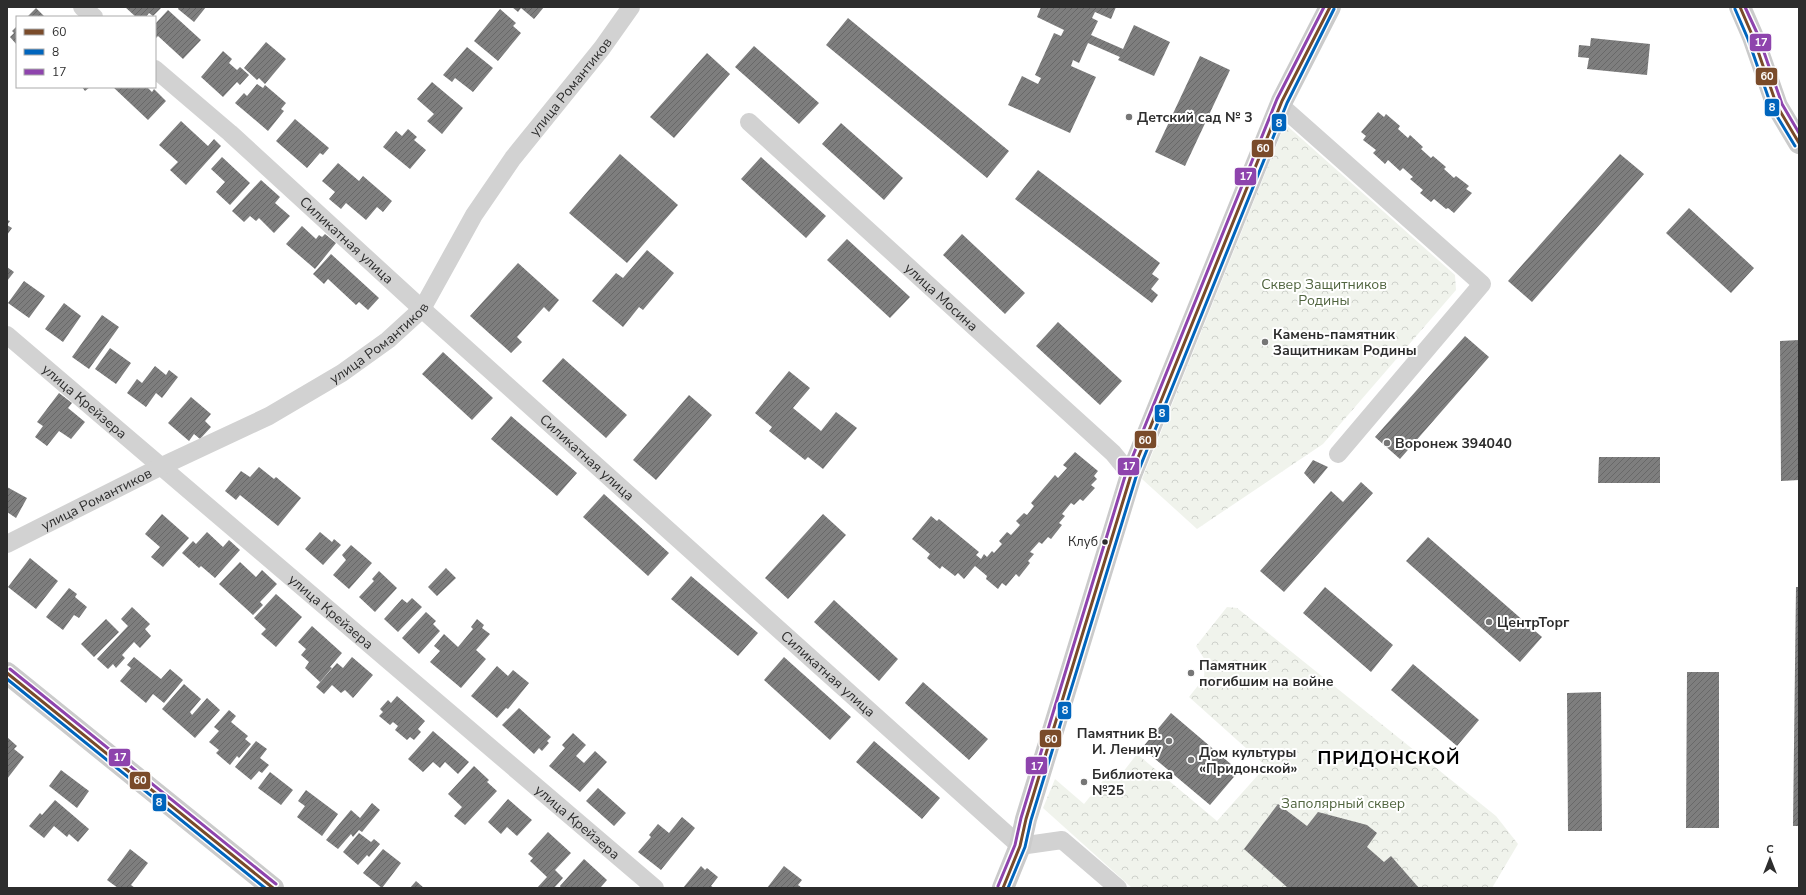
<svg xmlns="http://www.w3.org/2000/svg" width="1806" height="895" viewBox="0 0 1806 895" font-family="'Nunito Sans',sans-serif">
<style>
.park{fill:url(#park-crowns)}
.building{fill:url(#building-hatch)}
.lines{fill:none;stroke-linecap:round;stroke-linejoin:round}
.street{stroke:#d2d2d2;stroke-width:18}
.secondary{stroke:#cbcbcb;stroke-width:22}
.bus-1-casing{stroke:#fff;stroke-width:6}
.bus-2-casing{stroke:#fff;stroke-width:6}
.bus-3-casing{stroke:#fff;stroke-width:6}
.bus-1{stroke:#7a4b2a;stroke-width:3}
.bus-2{stroke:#0065bd;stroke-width:3}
.bus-3{stroke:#8e44ad;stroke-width:3}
.poi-dot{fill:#767676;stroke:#fff;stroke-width:1.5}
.bus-dot{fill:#2d2d2d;stroke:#fff;stroke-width:1.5}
.labels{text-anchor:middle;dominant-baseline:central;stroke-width:4;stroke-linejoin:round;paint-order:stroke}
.bus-label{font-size:13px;fill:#2d2d2d;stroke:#fff;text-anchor:end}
.street-label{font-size:14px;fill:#2d2d2d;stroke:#fff}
.poi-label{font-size:14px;font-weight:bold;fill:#2d2d2d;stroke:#fff;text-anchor:start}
.park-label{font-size:14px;fill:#50643f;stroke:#fff}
.district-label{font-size:18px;font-weight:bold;letter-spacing:1px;fill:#000;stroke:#fff}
.line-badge{stroke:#fff;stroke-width:1.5}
.badge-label{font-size:11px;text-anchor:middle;font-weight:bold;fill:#fff}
</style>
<defs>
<pattern id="park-crowns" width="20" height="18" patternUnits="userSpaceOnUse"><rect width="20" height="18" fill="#f0f3ec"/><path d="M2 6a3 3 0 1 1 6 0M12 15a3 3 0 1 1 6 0" fill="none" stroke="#ced1cb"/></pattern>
<pattern id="building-hatch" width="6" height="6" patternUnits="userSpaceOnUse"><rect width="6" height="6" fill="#7e7e7e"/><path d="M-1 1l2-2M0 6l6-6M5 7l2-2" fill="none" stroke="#686868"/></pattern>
</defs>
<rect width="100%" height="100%" fill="#fff"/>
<path class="park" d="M1285,124L1455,275L1456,290L1323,444L1197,529L1142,479Z
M1227,607L1237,608L1496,816L1518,844L1492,888H1132L1043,808L1055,779L1084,804L1106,777L1123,772L1137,754L1217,821L1266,766L1189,697L1204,678L1205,660L1196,646Z"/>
<path class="building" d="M125,7H162L153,16L149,13L146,17H136Z
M179,7H206L194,22L178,9Z
M512,7H544L534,19L521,8L518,12Z
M1041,7H1116L1111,19L1095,12L1092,18L1098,21L1091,35L1123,49L1134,25L1170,42L1154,76L1118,60L1120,57L1088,43L1079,63L1073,60L1071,66L1096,77L1070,133L1008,105L1022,76L1038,84L1041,78L1035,75L1054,33L1061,36L1064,30L1037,17Z
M36,8L45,17H27Z
M500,9L516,23L513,26L521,33L498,61L474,41Z
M168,10L201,40L183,59L158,36L155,39V24Z
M848,18L1009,151L987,178L826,45Z
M17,26V45L10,37L14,33L12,31Z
M1591,38L1650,44L1647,75L1587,69L1589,58L1578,57L1579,45L1590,46Z
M266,42L286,59L265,84L259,78L257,80L244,68Z
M754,46L819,103L799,124L735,67Z
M467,47L493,68L473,92L455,78L452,82L443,75Z
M223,51L232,59L229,63L237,70L240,67L249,75L240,85L237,82L223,97L201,77Z
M707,53L730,74L674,138L650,117Z
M1200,56L1230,70L1185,166L1155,152Z
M432,82L463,108L442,134L427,121L434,114L417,99Z
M257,84L263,88L265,85L286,103L281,109L284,111L268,131L235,103L244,93L247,96Z
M82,87H90L85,91Z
M113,87H147L152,92L154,89L166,101L148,120Z
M1378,112L1384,117L1386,114L1400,126L1398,129L1408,138L1410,135L1423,147L1421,149L1431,158L1433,156L1446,167L1444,169L1454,178L1456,176L1469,186L1466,189L1472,193L1454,213L1448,208L1446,209L1434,199L1431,202L1420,193L1423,190L1410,179L1413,177L1403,168L1400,171L1388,160L1385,164L1373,153L1376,150L1363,140L1366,136L1361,132Z
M295,119L329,148L323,155L320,153L307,168L276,141Z
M181,121L208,146L214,139L221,146L186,185L170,170L178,162L159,145Z
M841,123L903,178L884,200L822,144Z
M408,129L417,137L414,140L426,150L410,169L383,147L396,131L402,136Z
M620,154L678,205L627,263L569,213Z
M1620,154L1644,174L1532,302L1508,281Z
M222,157L250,183L230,205L216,192L225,182L211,169Z
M761,157L826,216L806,238L741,179Z
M338,163L359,181L363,176L392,201L383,212L377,207L366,220L346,203L341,209L329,199L335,192L322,181Z
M1038,170L1160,263L1152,274L1159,279L1151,289L1158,295L1152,303L1015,199Z
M261,180L280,197L275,203L290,216L274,233L259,218L256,221L250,216L244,222L232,211Z
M1689,208L1754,268L1731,293L1666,233Z
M7,220L10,221L7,225L12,228L7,235Z
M302,226L316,239L319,235L322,237L325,234L336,243L315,269L286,244Z
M962,234L1025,293L1005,314L943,255Z
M847,239L910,297L890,318L827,260Z
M647,250L674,273L643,310L639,307L623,327L592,301L616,273L623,278Z
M331,254L379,298L368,310L359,302L356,305L328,279L324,284L313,274Z
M518,263L559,300L549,312L544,307L517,337L522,342L511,353L470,316Z
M7,267L14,272L7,281Z
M24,281L45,296L29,318L8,303Z
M64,303L81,316L63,342L45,329Z
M102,315L119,327L89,369L72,357Z
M1058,322L1122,381L1100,405L1036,346Z
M1465,336L1489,357L1400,459L1375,437Z
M1799,340V480L1781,481L1780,341Z
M110,348L131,363L116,384L95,369Z
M443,352L493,398L472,420L422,374Z
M563,358L627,415L606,438L542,381Z
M155,366L166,375L169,370L178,377L162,398L156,393L146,407L127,393L137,379L142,383Z
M789,371L810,388L793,408L821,431L836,412L857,428L823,469L808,457L805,460L769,431L772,427L755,413Z
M59,393L72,403L68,408L85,422L71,439L59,431L47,446L35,437L43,426L37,422Z
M689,395L712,415L656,480L633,460Z
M191,397L211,414L205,421L211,427L200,439L194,434L189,441L168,423Z
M511,416L577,473L557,496L491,439Z
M1075,452L1098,471L1094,476L1097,479L1091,485L1095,488L1083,501L1080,499L1074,505L1071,503L1062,514L1065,516L1059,523L1062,525L1051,539L1048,537L1042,544L1039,542L1030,552L1034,554L1028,561L1030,563L1019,577L1016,574L1006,586L1002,583L998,589L986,579L987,576L975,566L964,579L958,573L955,576L942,566L940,569L927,558L930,554L912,539L931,516L937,521L939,519L979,552L976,555L981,559L984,554L987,557L992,551L994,553L1002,544L999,541L1007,532L1011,535L1020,525L1016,521L1024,513L1027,515L1034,506L1031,503L1055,475L1058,478L1067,468L1063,465Z
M1599,457H1660V483H1598Z
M1313,460L1328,467L1314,484L1304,473Z
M259,467L274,479L276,477L301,498L278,526L240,495L236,500L225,491L241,471L250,477Z
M1361,482L1373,493L1284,592L1260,571L1331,491L1343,502Z
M7,487L27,498L16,518L7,512Z
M604,494L669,553L648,576L583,517Z
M162,514L189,538L163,567L151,557L160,547L145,534Z
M823,514L846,535L788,599L765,578Z
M207,532L223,547L229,540L240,550L215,578L201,566L199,568L182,553L193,541L196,544Z
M320,532L332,542L334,539L341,545L323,565L305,549Z
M1428,537L1542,637L1520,662L1406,561Z
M351,545L372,563L349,589L333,575L346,560L342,555Z
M30,558L58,581L36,609L8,587Z
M240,562L256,577L262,570L277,584L260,602L263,605L253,615L219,584Z
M446,568L456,578L437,596L428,587Z
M379,571L397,588L375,612L359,597L374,581L372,579Z
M691,576L758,633L738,656L671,599Z
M1325,587L1393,645L1371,672L1303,613Z
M1796,587H1799V826H1793Z
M69,588L77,594L75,597L87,607L79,618L74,615L63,630L46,617Z
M276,594L302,617L276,647L261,634L266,629L254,618Z
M412,598L422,607L398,632L384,619L402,599L407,603Z
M834,600L898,659L879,681L814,622Z
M132,607L150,624L145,629L151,636L140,648L134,642L122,655L125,658L116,668L113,664L108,669L97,659L128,626L121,619Z
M426,612L436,621L433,624L440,631L419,654L402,638Z
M106,619L119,632L94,657L81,644Z
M477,619L484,625L482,628L490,634L476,650L486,659L461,688L430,662L440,651L434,646L444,634L458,647L473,629L471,627Z
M312,626L342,653L330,667L332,668L320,682L305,668L309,662L301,655L306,649L298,642Z
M134,657L161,679L170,669L183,680L164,703L153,694L146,703L120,681L131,668L127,665Z
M352,657L373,675L353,698L345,690L341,693L332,685L324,694L316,687L337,663L343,668Z
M784,657L851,717L830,740L764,680Z
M1413,664L1479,720L1457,746L1391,690Z
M497,666L508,676L513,670L529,683L508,709L506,708L497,718L471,696Z
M1687,672H1719V828H1686Z
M923,682L988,739L969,760L905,703Z
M184,684L201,699L190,712L192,715L207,698L220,710L195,738L162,709Z
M1601,692L1602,831H1568L1567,693Z
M397,696L425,721L418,729L421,732L414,740L410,737L407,740L395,730L398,726L393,722L390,725L379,716L383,712L380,709L388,700L391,703Z
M519,708L551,737L547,741L549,743L542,751L539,748L534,754L502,725Z
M229,710L236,716L231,722L248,736L245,739L251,744L239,758L237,756L230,765L216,753L219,750L209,742L219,731L214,727Z
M1171,713L1239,771L1210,805L1142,748Z
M433,731L469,762L458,774L445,762L440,768L433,762L423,772L408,759Z
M573,733L586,745L576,756L584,763L595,751L607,762L580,792L549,766L565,748L562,745Z
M7,737L17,746L14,749L24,757L7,779Z
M256,741L267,749L260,758L269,765L262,773L259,771L251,780L235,767Z
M874,741L940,798L922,819L856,762Z
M474,766L489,780L487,782L497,791L465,825L454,816L462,807L448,794Z
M61,770L89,791L77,808L49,786Z
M270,772L293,790L281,805L258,788Z
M598,788L626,813L614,826L586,801Z
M306,790L338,814L322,836L297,817L305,806L298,801Z
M508,799L532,820L517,836L507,827L501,834L488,822Z
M55,800L89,829L78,842L69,834L67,837L54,826L44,838L29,826L40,813L42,815Z
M372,803L380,810L362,832L359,830L353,837L351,834L338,849L326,840L351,810L360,818Z
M1278,804L1307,826L1318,812L1367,825L1377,833L1367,847L1384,862L1391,856L1419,888H1288L1244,849Z
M682,817L695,828L661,870L638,852L651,837L649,835L658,824L669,833Z
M548,832L571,853L555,870L563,878L554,888H537L547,877L530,861L533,858L528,854Z
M359,833L371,842L374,839L380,844L369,857L367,855L358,865L343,852Z
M130,849L148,863L131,885L135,888H118L107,880Z
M383,849L401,863L382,888L363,873Z
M584,859L607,880L600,888H561L560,886Z
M701,866L705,870L707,868L718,877L711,886L714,888H683Z
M784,866L802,880L798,885L802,888H767Z
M416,881L424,888H410Z"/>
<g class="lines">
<g class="street">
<path d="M82,7L94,17"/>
<path id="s1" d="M155,69L230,133L422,309L1020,846L1062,840L1118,888"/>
<path d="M1280,105L1482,284L1338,454"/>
<path id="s2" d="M749,122L1113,453L1131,475"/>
<path id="s3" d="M7,335L655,888"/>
<path id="s4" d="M7,544L160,467L269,416L342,373L388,340L422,309L474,215L513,158L602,48L631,7"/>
</g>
<path class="secondary" d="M1740,7L1753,37L1777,106L1799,143
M7,673L273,888
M1003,888L1020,846L1026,819L1131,475L1282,101L1330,7"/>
<defs>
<path id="bus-1" d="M1740,7L1753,37L1777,106L1799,143
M7,673L273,888
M1003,888L1020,846L1026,819L1131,475L1282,101L1330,7"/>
<path id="bus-2" d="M1735,9L1748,39L1772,108L1795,146
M7,679L265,888
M1008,888L1025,847L1031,820L1136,477L1287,103L1334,9"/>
<path id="bus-3" d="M1745,7L1758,35L1782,104L1799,133
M10,669L276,884
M998,886L1015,845L1021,818L1126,473L1277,99L1324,7"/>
</defs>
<use href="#bus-1" class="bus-1-casing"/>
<use href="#bus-2" class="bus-2-casing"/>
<use href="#bus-3" class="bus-3-casing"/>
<use href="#bus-1" class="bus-1"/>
<use href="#bus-2" class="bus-2"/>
<use href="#bus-3" class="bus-3"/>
</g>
<g class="poi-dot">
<circle cx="1129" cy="117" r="4"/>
<circle cx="1265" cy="342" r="4"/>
<circle cx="1387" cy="443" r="4"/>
<circle cx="1489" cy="622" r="4"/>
<circle cx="1191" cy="673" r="4"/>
<circle cx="1169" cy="741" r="4"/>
<circle cx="1191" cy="760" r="4"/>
<circle cx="1084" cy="782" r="4"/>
</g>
<circle class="bus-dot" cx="1105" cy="542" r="3.5"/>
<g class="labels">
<g class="bus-label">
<text x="1098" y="542">Клуб</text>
</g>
<g class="street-label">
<text stroke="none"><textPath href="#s4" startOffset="747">улица Романтиков</textPath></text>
<text stroke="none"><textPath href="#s1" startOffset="257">Силикатная улица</textPath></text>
<text stroke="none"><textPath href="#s2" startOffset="260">улица Мосина</textPath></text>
<text stroke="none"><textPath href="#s4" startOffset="424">улица Романтиков</textPath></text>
<text stroke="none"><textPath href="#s3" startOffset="102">улица Крейзера</textPath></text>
<text stroke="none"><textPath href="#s1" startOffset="581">Силикатная улица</textPath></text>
<text stroke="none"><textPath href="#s4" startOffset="100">улица Романтиков</textPath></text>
<text stroke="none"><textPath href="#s3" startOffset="426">улица Крейзера</textPath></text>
<text stroke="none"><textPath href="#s1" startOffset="905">Силикатная улица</textPath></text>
<text stroke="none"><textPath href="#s3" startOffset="750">улица Крейзера</textPath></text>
</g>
<g class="poi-label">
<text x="1137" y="117">Детский сад № 3</text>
<text x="1273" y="334">Камень-памятник<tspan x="1273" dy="16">Защитникам Родины</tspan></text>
<text x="1395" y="443">Воронеж 394040</text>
<text x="1497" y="622">ЦентрТорг</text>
<text x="1199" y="665">Памятник<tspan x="1199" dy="16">погибшим на войне</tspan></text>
<text x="1161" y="733" text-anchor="end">Памятник В.<tspan x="1161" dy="16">И. Ленину</tspan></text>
<text x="1199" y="752">Дом культуры<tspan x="1199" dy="16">«Придонской»</tspan></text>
<text x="1092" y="774">Библиотека<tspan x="1092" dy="16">№25</tspan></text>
</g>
<g class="park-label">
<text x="1324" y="284">Сквер Защитников<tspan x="1324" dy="16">Родины</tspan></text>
<text x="1343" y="803">Заполярный сквер</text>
</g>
<g class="district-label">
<text x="1389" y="758">ПРИДОНСКОЙ</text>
</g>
</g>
<g class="line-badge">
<rect x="1749" y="33" width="23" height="19" rx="4" fill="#8e44ad"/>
<rect x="1755" y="67" width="23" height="19" rx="4" fill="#7a4b2a"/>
<rect x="1764" y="98" width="16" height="19" rx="4" fill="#0065bd"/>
<rect x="1271" y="113" width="16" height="19" rx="4" fill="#0065bd"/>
<rect x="1251" y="139" width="23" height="19" rx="4" fill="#7a4b2a"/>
<rect x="1234" y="167" width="23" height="19" rx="4" fill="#8e44ad"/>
<rect x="1154" y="404" width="16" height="19" rx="4" fill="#0065bd"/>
<rect x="1134" y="430" width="23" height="19" rx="4" fill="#7a4b2a"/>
<rect x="1117" y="457" width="23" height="19" rx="4" fill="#8e44ad"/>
<rect x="1057" y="701" width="15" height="19" rx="4" fill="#0065bd"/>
<rect x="1039" y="729" width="23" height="19" rx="4" fill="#7a4b2a"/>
<rect x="108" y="748" width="23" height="19" rx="4" fill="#8e44ad"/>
<rect x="1025" y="756" width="23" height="19" rx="4" fill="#8e44ad"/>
<rect x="129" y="771" width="22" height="19" rx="4" fill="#7a4b2a"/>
<rect x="152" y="793" width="15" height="19" rx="4" fill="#0065bd"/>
</g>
<g class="badge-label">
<text x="1761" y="46">17</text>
<text x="1767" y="80">60</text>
<text x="1772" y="111">8</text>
<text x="1279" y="127">8</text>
<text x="1263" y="152">60</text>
<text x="1246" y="180">17</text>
<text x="1162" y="417">8</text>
<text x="1145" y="444">60</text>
<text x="1129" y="470">17</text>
<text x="1065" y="714">8</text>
<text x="1051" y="743">60</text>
<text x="120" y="761">17</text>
<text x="1037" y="770">17</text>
<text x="140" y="784">60</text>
<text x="159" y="806">8</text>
</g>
<rect width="1806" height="895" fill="none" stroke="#2d2d2d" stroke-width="16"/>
<rect x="16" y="16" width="140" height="72" fill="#ffffff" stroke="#ababab"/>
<rect x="24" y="29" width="20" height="6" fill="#7a4b2a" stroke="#ababab"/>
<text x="52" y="36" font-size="12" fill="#2d2d2d">60</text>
<rect x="24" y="49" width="20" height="6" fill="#0065bd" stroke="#ababab"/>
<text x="52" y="56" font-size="12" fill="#2d2d2d">8</text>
<rect x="24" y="69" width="20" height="6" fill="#8e44ad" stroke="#ababab"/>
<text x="52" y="76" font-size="12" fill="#2d2d2d">17</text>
<g transform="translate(1770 859)" stroke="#ffffff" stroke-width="3" paint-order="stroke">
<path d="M0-3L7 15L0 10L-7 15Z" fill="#2d2d2d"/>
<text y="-6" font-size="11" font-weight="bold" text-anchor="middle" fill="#2d2d2d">С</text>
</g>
</svg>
